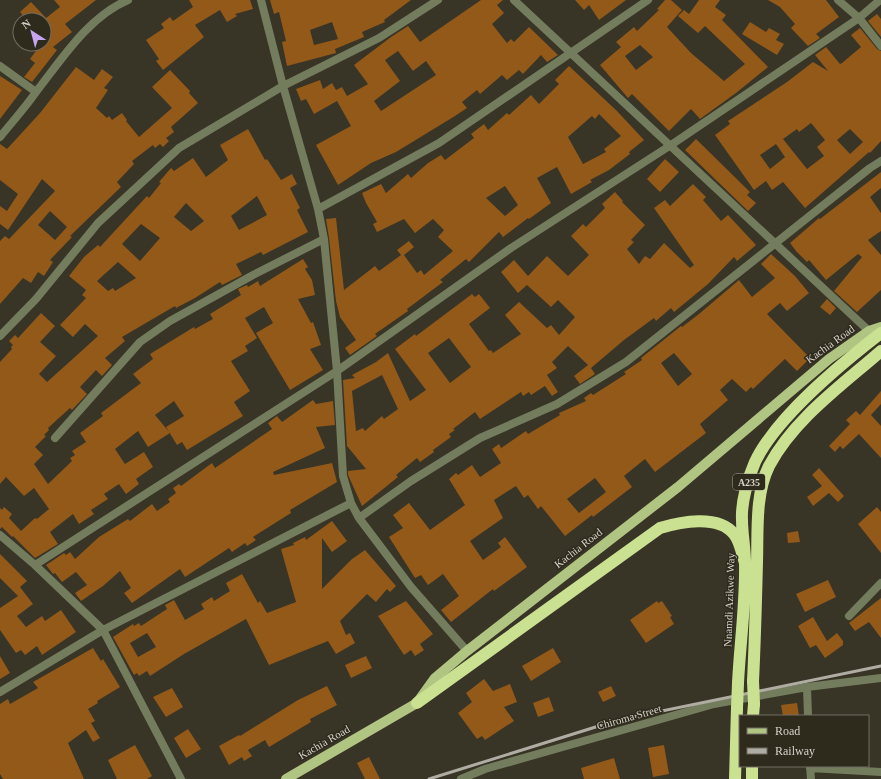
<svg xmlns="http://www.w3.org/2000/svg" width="881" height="779" viewBox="0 0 881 779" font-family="Georgia,serif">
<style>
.building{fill:#925919;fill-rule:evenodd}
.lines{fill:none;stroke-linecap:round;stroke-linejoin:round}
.street{stroke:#737d5d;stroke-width:8}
.primary{stroke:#b1c583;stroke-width:10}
.highway{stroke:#cae191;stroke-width:12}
.rail{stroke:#afaca3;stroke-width:3}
.highway-bridge{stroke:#cae191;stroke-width:12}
.labels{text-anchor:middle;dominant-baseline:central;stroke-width:3;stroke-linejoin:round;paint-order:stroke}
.shield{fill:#2e2a1c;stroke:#a3a096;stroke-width:1}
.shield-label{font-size:10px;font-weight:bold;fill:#d5d2ca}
.street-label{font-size:11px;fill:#d5d2ca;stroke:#2e2a1c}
</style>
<rect width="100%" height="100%" fill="#383426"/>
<path class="building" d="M54,0H96L65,24L72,32L53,47L57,50L32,82L24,77L35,63L30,59L41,44H44V20H27L20,12L31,2L46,18L60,7Z
M189,0H250L253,9L235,14L237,16L227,22L220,10L195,25L204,37L163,70L156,61L159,59L146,40L164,28L161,24L170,17L173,21L193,7Z
M270,0H411L384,20L385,22L362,32L364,37L335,49L336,53L287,66L282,42L286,41L279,12L274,14ZM332,22L338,39L314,45L310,30Z
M481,0H503L497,5L504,13L492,24L507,43L511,39L514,42L529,27L558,55L547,62L541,55L523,74L519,70L507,80L502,75L480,94L477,90L462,102L467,108L455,116L396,152L371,163L338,185L316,145L351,126L337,101L314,114L306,99L301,101L296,89L320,80L323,89L332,83L336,90L342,87L347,96L368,84L354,65L391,37L408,26L420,42ZM398,51L413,71L426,61L436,75L381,111L374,101L400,81L385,60Z
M575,0H626L599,20L589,5L584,10Z
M665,0H671L682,10L667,27L691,53L724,81L745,64L705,26L698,33L678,16L684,10L689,14L699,0H720L715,7L726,15L722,20L768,67L736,93L700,119L691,109L669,131L632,94L628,98L600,65L621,47L616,42L634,27L637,31L659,10L657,9ZM640,45L653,57L636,70L625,56Z
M768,0H826L839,17L816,34L820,38L808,46L791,28L795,24L780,7Z
M877,14L881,19V37L868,21Z
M750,22L766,32L769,28L780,34L776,40L784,44L777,55L742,34Z
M860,28L877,49L881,51V141L870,153L869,152L805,208L783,182L772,190L766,181L754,190L715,135L730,124L728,121L787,82L813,62L828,71L815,55L826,47L840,64L842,63L861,47L851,35ZM811,123L825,140L817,147L824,156L807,169L783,139L797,129L799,132ZM850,129L863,142L850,154L837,140ZM776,144L785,157L770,169L760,155Z
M569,66L617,111L644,140L629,152L630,154L609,170L590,180L592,182L571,194L557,167L537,178L551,203L529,219L528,218L503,237L499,232L469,262L466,259L440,280L443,282L407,309L408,311L375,334L377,336L350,355L345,348L356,340L340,317L336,301L329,238L326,219L336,218L344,290L375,266L379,271L401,255L397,250L409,241L414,247L404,255L417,273L421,270L424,275L453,251L438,237L444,230L433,219L415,233L404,219L377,232L373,224L377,222L366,203L362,193L381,184L386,193L408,174L411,178L428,163L441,155L445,160L474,138L471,134L484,124L488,130L507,113L509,115L531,95L539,104L559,84L555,80ZM599,114L621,136L604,149L606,152L583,164L568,137L592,116L595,119ZM505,186L518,205L505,216L486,198Z
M76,67L94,80L102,69L113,77L104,88L108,90L96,108L107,118L109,116L112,120L122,113L127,120L126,121L139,137L172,108L152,87L170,70L190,91L189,93L198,103L171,127L174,132L166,138L169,141L163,147L160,144L155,148L153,145L132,161L134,164L117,182L121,187L70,236L72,237L50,260L53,262L44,276L38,272L31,283L23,278L0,304V241L5,236L9,239L55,191L42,179L8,230L0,224V206L7,211L18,194L0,180V144L7,149L40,113ZM50,211L67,227L55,240L38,225Z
M0,76L22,90L0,119Z
M248,129L265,160L267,159L281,180L292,174L297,184L290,188L300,208L297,210L308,232L263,255L261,252L236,264L242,275L222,285L220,282L195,298L176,308L175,306L122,337L125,341L105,358L112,365L102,376L96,370L80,387L87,394L72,410L70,408L48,428L49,430L44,435L46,436L35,447L43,455L34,464L48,484L72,461L70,458L75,455L72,451L86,442L80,433L103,416L101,413L141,383L133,374L153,359L150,354L194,327L195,329L213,319L210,314L241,295L238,289L247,285L248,287L258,281L260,286L303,259L308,267L305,269L312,280L315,295L298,299L311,323L313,322L321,345L310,349L323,370L290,390L256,333L273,323L264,307L245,318L257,338L245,346L248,351L231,361L250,391L234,402L243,416L187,450L182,442L177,445L166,427L184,416L174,401L155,415L170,433L148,447L138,431L115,449L125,464L144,452L153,467L136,479L139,484L126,494L119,484L104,494L108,499L91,510L94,514L79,524L73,514L50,532L58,544L35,558L13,536L12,537L2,527L0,529V508L2,510L4,507L12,514L9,518L21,531L35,518L37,519L49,509L34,488L24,496L6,477L0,484V362L12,349L11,347L13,345L9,341L15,335L18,338L41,313L55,326L40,342L56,356L39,374L47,382L66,365L98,336L85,324L73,337L60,325L86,298L82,295L86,290L69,276L84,257L98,245L100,247L147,196L149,198L161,183L159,182L171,168L174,171L193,158L206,177L228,160L220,145ZM257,196L267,215L239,230L231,216ZM186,203L204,221L191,231L174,217ZM141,224L160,238L140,261L122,244ZM118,262L136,278L115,291L113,288L108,291L97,281Z
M696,139L750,192L747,195L756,203L748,211L685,150Z
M665,159L679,172L660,192L647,179Z
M881,172V188L870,197L881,213V231L868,240L881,255V290L857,312L834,291L862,257L858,254L826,280L809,260L807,262L796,251L790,243L819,218L820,219Z
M693,184L706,197L703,200L721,221L728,215L756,245L737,261L734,257L708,284L674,312L671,308L656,321L654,318L624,340L591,368L595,374L580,384L574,376L588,365L568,346L552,362L557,368L547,375L558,392L552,396L545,386L531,395L529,392L523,396L521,392L480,419L475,412L453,429L455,430L449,434L451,437L433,450L434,452L420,462L417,458L396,475L398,477L362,506L348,475V471L366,469L347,446L343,380L355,378L352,375L376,362L388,353L410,401L426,390L395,349L415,334L416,336L472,294L475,297L479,294L490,308L469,324L489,351L491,350L493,353L521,334L505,315L519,302L547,328L551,325L559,335L575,317L558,300L551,307L527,285L518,293L501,272L514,260L528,276L547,256L568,276L589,255L571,236L583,224L586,227L605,208L602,204L615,192L623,201L622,202L645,225L631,240L634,242L627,249L639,264L645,256L650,259L664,243L690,268L694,265L654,208L665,200L670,206ZM449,338L471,367L450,383L428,353ZM382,375L398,409L384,419L382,416L365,431L363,428L356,431L352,391Z
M771,254L795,276L809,293L787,311L780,303L767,314L810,358L797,371L785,359L753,389L751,387L746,392L732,379L720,390L728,400L700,424L706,433L655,472L645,459L624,476L632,487L593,517L592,515L565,536L541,506L538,509L528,495L524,498L516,486L494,500L503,518L470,541L483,560L501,547L498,543L505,537L527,567L494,591L493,589L451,622L441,610L459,596L443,574L428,585L421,575L415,578L389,537L403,528L393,515L409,503L430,530L465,505L449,479L456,473L458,475L472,465L480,477L501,463L492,449L499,444L501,448L526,431L528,434L560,415L559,413L586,401L584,398L591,393L593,395L626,374L624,372L642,360L641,358L681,326L682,327L699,314L739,280L752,297L775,278L761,264ZM674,353L692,374L678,386L661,363ZM595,478L606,492L579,513L567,499Z
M827,299L836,308L830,315L820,307Z
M881,391V404L871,415L881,426V458L859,434L843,449L840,446L835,452L829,446L850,424L846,420L856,411L860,415Z
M313,400L316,404L333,401L335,425L316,427L325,448L273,472L274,475L332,463L337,482L290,510L291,513L253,537L256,540L247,546L245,543L232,552L229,548L185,577L180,569L132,603L124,593L131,588L120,571L103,586L81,601L75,593L87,585L76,572L62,582L55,573L53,574L46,565L64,553L66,555L70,552L75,559L99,537L128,519L130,521L152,504L157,511L170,502L168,499L176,493L173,488L179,484L181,486L212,463L215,468L272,429L268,423L277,416L282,422Z
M819,468L844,496L838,502L829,493L813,506L807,497L822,486L812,475Z
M877,507L881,512V553L858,524Z
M332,521L347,541L332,552L322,538V589L352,559L365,550L396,586L390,592L387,589L376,602L367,594L340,621L346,635L350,633L355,643L336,654L328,641L269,665L246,619L184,654L150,676L147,671L139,676L137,673L134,675L113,637L133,624L134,626L139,623L141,626L167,609L165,605L174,600L185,620L204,609L201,604L212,597L214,601L230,591L226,583L242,574L258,603L260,601L267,613L296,602L281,549L294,545L293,543L305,537L306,540ZM147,633L156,647L138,657L130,643Z
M798,531L800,542L788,543L787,533Z
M0,554L27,581L20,587L33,604L17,616L26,627L42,616L45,621L61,610L76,632L42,655L37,646L25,655L21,650L16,653L0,630V608L18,596L0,578Z
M828,580L836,597L805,612L796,594Z
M881,598V638L869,622L855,631L849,623Z
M406,601L433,634L420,644L424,650L415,656L411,650L404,655L378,616Z
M657,601L658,603L662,601L672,616L670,617L674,624L646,643L630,620Z
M813,617L827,641L837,633L843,641V645L825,658L816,645L810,648L798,626Z
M93,648L101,661L103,659L120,687L97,701L98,703L88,709L95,721L91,723L100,738L93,742L86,730L68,743L84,779H3L0,774V704L8,699L10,704L38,688L33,682Z
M553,648L561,662L531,681L522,666Z
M0,656L10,673L0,679Z
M366,656L372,668L351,678L345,665Z
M484,679L493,691L510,684L517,702L504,707L514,721L485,740L482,736L477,739L458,713L472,702L466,693Z
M327,686L337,705L310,719L311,722L269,747L265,740L248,750L252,756L244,761L242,757L229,765L219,746L239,735L240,736L298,700Z
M611,686L616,696L603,702L598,692Z
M172,688L183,707L166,717L153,697Z
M549,697L554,711L538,717L533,703Z
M797,703L799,716H783L781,705Z
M188,729L201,749L186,758L174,738Z
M135,745L152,776L147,779H117L108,760Z
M664,745L669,774L653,777L648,748Z
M369,757L380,779H365L357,763Z
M614,758L620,779H584L581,768Z"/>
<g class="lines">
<path class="street" d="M261,0L283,86L318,209L324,239L337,371L343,476L351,503L359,518L411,587L467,651
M514,0L869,331
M838,0L859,18L881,46
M0,66L36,92
M0,137C12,122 25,108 36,92C62,59 88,17 128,0
M318,209L439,143L648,0
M0,336L36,299L98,223L179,148L283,86L379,38L438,0
M55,438L140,342L170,321L253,275L324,239
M359,518L411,481L480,438L557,404L626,362L870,168L881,161
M0,535L35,565L103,630L181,779
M35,565L337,371L511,248L671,145L859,18L880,0
M849,616L881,583
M807,687L808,716
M0,692L103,630L351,503
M810,766L811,779
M810,768L881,772
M461,779L485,769L714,704L807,687L881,678"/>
<path class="primary" d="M286,779L417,703L435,678L467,651L678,487L829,359L869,331L881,327"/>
<path class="highway" d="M753,681C755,641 756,602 757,562C758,532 755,494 769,466C794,419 842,385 881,351
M738,683C740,643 746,602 745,562C745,548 742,534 742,520C741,502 748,478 755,462C777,416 841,364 881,333
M417,703L660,528C680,522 718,514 734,534C740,541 742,554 745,563
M753,716L754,704
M735,779L737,708
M752,779V766"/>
<path class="rail" d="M429,779L618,720L881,666"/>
<path class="highway-bridge" d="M753,681L754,704
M737,708L738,683"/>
</g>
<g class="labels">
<rect class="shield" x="733" y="474" width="32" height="16" rx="3"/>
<g class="shield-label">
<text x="749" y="482">A235</text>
</g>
<g class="street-label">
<text transform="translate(830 344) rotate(-36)">Kachia Road</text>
<text transform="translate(578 548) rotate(-38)">Kachia Road</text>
<text transform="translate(729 600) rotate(-88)">Nnamdi Azikwe Way</text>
<text transform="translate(629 717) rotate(-16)">Chiroma Street</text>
<text transform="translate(324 742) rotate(-30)">Kachia Road</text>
</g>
</g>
<rect x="739" y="715" width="130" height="52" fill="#2e2a1c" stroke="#716d62"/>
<rect x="747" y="728" width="20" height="6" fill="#b1c583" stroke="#716d62"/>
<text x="775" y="735" font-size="12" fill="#d5d2ca">Road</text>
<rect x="747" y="748" width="20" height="6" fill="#afaca3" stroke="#716d62"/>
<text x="775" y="755" font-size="12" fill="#d5d2ca">Railway</text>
<g transform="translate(32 32) rotate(324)"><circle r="19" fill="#2e2a1c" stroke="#716d62"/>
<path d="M0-3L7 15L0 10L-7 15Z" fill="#c8a5ef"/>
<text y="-6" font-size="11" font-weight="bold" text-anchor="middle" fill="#d5d2ca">N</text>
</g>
</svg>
